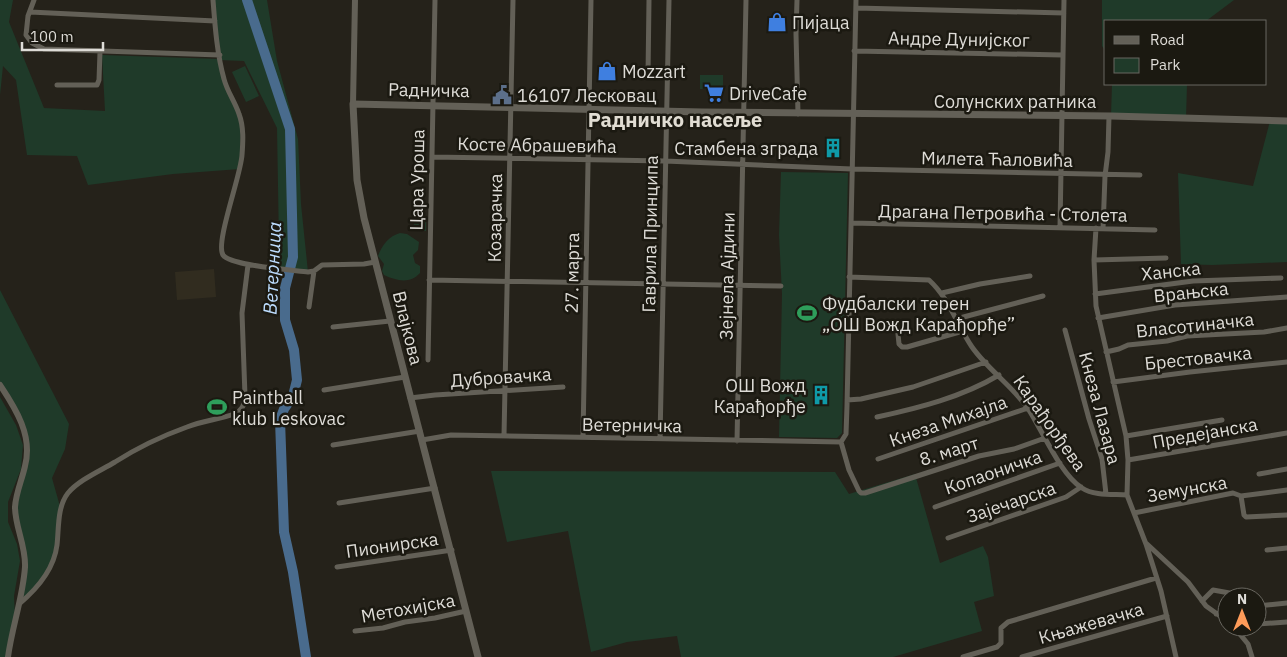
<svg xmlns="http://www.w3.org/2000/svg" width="1287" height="657" viewBox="0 0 1287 657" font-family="'IBM Plex Sans',sans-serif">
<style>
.built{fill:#312c1f}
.green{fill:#1f3a29}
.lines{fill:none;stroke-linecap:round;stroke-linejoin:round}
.river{stroke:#496b8d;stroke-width:10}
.minor{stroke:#636057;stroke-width:5}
.tertiary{stroke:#636057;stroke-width:6}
.secondary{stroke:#636057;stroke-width:7}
.labels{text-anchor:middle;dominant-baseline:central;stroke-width:5;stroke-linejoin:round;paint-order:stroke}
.poi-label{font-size:18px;fill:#dedcd7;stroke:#1b1911;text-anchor:start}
.street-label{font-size:18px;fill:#dedcd7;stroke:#1b1911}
.water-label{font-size:19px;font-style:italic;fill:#bdddff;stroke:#1b1911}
.quarter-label{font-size:20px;font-weight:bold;fill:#e1ddd3;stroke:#1b1911}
</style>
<rect width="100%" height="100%" fill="#25221a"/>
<path class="built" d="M214,269L216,297L177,300L175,272Z"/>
<path class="green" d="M0,0H13L9,22L44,108L105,111L102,55L219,59L213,0H267L277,61L298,139L301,204L308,272L273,267L279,244L277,128L244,61L219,60L241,120L240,169L173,174L88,185L77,156L27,155L16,80L3,66L0,95Z
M1102,0H1234L1206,21H1106V52L1102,46Z
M245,66L259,96L246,102L232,72Z
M700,75H723V89H700Z
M1112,84H1187L1186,119L1111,116Z
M1270,121H1287V262L1212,265L1181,264L1178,173L1253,186Z
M781,172L848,173L842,433L837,438L779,437L782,294L779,235Z
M414,219H426V231H414Z
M400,233L407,234L419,242L418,250L413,255L415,263L420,266V273C410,284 397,281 384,275L382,271L384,264L378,256C382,245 389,236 400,233Z
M0,290L69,424L65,449L52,478L61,510L57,547L46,574L19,604L25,566L16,517L27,439L0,385Z
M0,397L16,425L23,445L21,469L8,502V522L17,544L20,561L14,596L15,618L8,657H0Z
M491,471L835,472L849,494L915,474L940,563L983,546L988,557L994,596L974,602L982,631L893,657H681L677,636L627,642L591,652L568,531L507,542Z"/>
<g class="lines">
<path class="river" d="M247,0L290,129L293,257L285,288V320L294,350L297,380L293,396L284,409L280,420L284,532L293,572L306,657"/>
<path class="minor" d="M34,0L28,16L26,35L32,43L44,49L220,55
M213,0C215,26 217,54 224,79C227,91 235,102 239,114C244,127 243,142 242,155C241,175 215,243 223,255C231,266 293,270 308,272L314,271L322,265L364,264L375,262
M797,0L796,34L798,114
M856,0L847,406L846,434L841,442L849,470L859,491L861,493H865L979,456L1014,449L1045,438
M856,8L1064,13
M30,12L215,21
M854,51L1062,55
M648,75L649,0
M57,85H97L99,80L100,52
M432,157L665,161L852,169L1140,175
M851,223L1155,230
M1060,227L1064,0
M1096,228L1094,260L1096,306L1126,436L1128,460L1127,495L1146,544L1161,591L1176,657
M1103,229L1105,176L1108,152L1109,116
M1094,260L1166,258
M849,277L929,280C949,298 957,325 972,347C988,370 1013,386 1029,410C1043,432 1061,475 1082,488C1094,496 1113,494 1127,495
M429,280L781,286
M942,293L980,284L1030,276
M1095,294L1193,281L1281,278
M309,307L314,271
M1098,318L1175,305L1287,297
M956,319L1043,296
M333,327L390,321
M1065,330L1089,419L1102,459L1106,494
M898,334L899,344L902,347H907L963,331
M1106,352L1119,349L1128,345L1167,341L1187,336L1264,332L1287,328
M428,360L435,0
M1113,382L1190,372L1287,362
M324,390L405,377
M410,398L435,395L563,387
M847,400L861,399L913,387L986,362
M877,417C919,408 962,397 999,375
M504,436L513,0
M1126,436L1222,420
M583,437L591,0
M660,439L669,0
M422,440L451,435L841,442
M737,441L746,0
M333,445L420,431
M878,459L1028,408
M1128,460L1287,433
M1259,474L1287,469
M1241,496L1287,490
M339,503L435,488
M935,507L1060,463
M1134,513L1233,493L1241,496L1244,515L1246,517L1287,515
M948,538L1066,497L1081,487
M1147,544L1188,582L1206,606L1227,621
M1267,550L1287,548
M337,567L452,550
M1202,601L1213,590L1235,594L1248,593
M19,604C37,589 54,569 57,545C59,528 57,507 68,493C79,480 100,471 115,462C137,448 162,436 187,427C202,421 221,419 234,414C242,411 245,404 245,396L242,313L248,265
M1257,606L1287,603
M1216,614L1227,610
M1257,624L1287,622
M1234,627L1248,644L1252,657
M355,631L383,628L405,622L435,618L466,611
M963,657L997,647L1001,643V628L1008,622L1156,578
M1022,657L1167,616"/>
<path class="tertiary" d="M353,104L355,0
M0,385C16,409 33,436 25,466C22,480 16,492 15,507C15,527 26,546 25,567C23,597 12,627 8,657"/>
<path class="secondary" d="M478,657L364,218L357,180L353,104L702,112L1111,116L1287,121"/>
</g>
<defs>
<symbol id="shop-bare" viewBox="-9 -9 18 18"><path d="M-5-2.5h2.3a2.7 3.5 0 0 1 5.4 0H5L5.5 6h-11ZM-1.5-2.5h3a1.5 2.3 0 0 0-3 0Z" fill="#3f7fe0" stroke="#1b1911" stroke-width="2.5" paint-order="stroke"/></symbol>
<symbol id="supermarket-bare" viewBox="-9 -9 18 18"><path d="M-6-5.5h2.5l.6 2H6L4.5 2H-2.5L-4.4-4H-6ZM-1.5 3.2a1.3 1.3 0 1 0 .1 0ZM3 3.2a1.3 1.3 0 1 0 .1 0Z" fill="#3f7fe0" stroke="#1b1911" stroke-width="2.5" paint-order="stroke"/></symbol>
<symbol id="civic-bare" viewBox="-9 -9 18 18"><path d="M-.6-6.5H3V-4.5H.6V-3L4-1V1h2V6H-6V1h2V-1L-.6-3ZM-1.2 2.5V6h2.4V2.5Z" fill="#5c6f8a" stroke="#1b1911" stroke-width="2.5" paint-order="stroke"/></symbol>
<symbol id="building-bare" viewBox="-9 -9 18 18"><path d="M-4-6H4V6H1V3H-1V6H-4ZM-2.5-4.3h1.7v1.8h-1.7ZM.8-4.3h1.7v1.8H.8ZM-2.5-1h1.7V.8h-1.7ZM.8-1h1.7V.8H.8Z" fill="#0f9aa8" stroke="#1b1911" stroke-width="2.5" paint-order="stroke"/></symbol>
<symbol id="stadium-bare" viewBox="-9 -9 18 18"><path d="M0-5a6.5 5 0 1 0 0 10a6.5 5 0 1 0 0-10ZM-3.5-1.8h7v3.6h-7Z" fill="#2e9e5b" stroke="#1b1911" stroke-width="2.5" paint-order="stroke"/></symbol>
</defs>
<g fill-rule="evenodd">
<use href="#shop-bare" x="763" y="8" width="28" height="28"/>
<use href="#shop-bare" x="593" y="57" width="28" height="28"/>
<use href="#supermarket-bare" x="700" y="79" width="28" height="28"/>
<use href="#civic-bare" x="488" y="81" width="28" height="28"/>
<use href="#building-bare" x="819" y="134" width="28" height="28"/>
<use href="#stadium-bare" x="793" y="299" width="28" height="28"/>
<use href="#building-bare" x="807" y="381" width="28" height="28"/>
<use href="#stadium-bare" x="203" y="393" width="28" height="28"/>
</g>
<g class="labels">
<g class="poi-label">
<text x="792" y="22">Пијаца</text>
<text x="622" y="71">Mozzart</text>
<text x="729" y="93">DriveCafe</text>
<text x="517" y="95">16107 Лесковац</text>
<text x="818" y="148" text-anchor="end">Стамбена зграда</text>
<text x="822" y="303">Фудбалски терен<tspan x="822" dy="21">„ОШ Вожд Карађорђе”</tspan></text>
<text x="806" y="385" text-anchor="end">ОШ Вожд<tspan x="806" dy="21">Карађорђе</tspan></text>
<text x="232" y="397">Paintball<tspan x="232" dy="21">klub Leskovac</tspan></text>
</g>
<g class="street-label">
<text transform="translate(959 39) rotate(1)">Андре Дунијског</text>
<text transform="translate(429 90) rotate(1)">Радничка</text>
<text x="1015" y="101">Солунских ратника</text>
<text transform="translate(537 145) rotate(1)">Косте Абрашевића</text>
<text transform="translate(997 159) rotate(1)">Милета Ћаловића</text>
<text transform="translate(417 180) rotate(-89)">Цара Уроша</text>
<text transform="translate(1003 213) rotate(1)">Драгана Петровића - Столета</text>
<text transform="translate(495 218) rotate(-89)">Козарачка</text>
<text transform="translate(650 234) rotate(-89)">Гаврила Принципа</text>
<text transform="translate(1171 271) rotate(-6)">Ханска</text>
<text transform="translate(572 273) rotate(-89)">27. марта</text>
<text transform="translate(727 276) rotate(-89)">Зејнела Ајдини</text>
<text transform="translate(1191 292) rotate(-6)">Врањска</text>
<text transform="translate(1195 325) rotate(-6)">Власотиначка</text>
<text transform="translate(408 328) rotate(76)">Влајкова</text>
<text transform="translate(1198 358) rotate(-6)">Брестовачка</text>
<text transform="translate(501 377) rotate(-4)">Дубровачка</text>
<text transform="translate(1100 408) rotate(75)">Кнеза Лазара</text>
<text transform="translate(948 421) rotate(-19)">Кнеза Михајла</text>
<text transform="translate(1050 423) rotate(55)">Карађорђева</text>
<text transform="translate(632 425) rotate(1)">Ветерничка</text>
<text transform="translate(1205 433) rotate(-10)">Предејанска</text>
<text transform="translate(949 451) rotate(-17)">8. март</text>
<text transform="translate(993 472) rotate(-19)">Копаоничка</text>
<text transform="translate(1187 489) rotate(-10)">Земунска</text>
<text transform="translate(1011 502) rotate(-19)">Зајечарска</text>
<text transform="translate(392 545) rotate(-8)">Пионирска</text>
<text transform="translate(408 608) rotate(-10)">Метохијска</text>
<text transform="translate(1091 623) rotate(-16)">Књажевачка</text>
</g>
<g class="water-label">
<text transform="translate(272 268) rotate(-87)">Ветерница</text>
</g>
<g class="quarter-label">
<text x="675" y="119">Радничко насеље</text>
</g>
</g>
<rect x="1104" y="20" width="162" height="65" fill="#1b1911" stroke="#696760"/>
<rect x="1114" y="36" width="25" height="8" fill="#636057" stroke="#696760"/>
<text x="1150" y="45" font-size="15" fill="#dedcd7">Road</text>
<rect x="1114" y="58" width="25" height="15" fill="#1f3a29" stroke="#696760"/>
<text x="1150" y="70" font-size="15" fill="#dedcd7">Park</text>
<g transform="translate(1242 612)"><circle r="24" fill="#1b1911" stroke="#696760"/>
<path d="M0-4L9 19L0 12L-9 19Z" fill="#fe9b59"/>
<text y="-8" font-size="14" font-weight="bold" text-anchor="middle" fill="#dedcd7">N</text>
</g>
<path d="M22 42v8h81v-8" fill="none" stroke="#dedcd7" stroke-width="2.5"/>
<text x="30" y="42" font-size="15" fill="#dedcd7" stroke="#1b1911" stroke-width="4" paint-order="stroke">100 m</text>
</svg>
